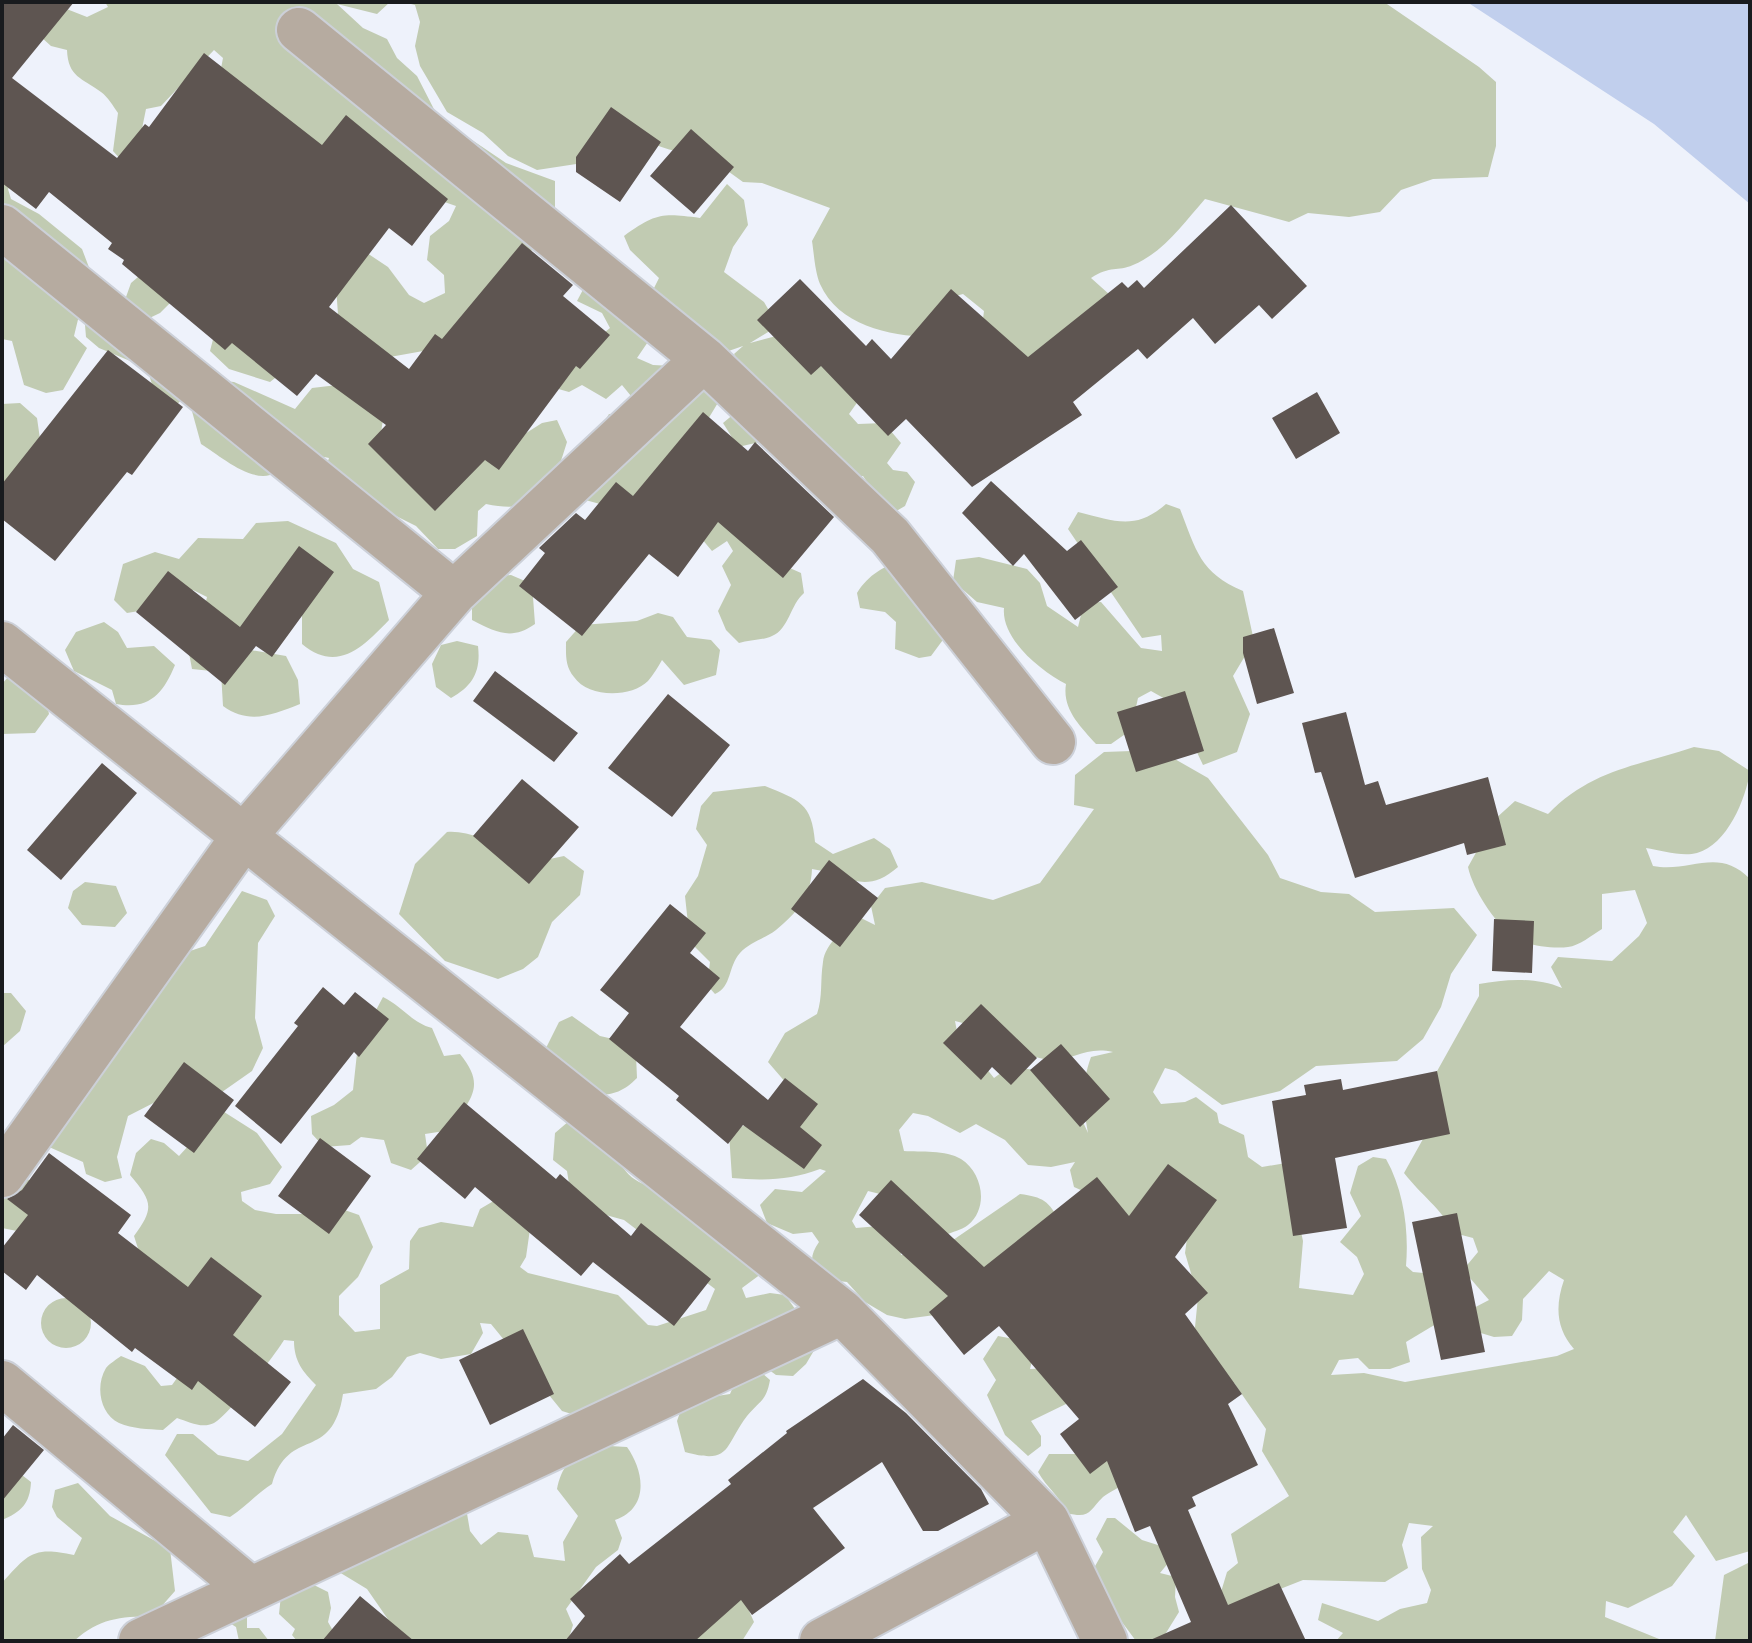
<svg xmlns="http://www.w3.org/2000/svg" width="1752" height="1643" viewBox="0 0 1752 1643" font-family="'Alegreya Sans',sans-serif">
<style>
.green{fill:#c1cbb2;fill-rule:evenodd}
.water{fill:#c1cfed}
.building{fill:#5e5551}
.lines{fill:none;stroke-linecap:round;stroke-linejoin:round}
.minor-casing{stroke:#ccd0d8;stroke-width:48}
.minor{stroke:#b6aba0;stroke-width:44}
</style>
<rect width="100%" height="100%" fill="#eef2fb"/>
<path class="green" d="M2,2L59,6L87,17L108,7L105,2H390L377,14L337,4L363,28L387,39L397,58L417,76L438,117L506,163L555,181V212L532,250L440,348L373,360L339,328L335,273L364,251L388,267L409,295L424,303L445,293L444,275L427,260L430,236L449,221L456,206L343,167L218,84L223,58L214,50L161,106L146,109L133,173L113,151L118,113C113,106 108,97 101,92C82,78 68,77 67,50L51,46Z
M403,2H1384L1479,67L1496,82V146L1488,177L1433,179L1401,190L1380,212L1349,217L1308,213L1289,222L1205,199C1183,224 1164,252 1133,265C1117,272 1111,265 1091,278L1110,295L1034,401L981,335L984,311L963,294L948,298L929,337C889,336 838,325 820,284C815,272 814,254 812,241L830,208L762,183L743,182L700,151C669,157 643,138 616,124L596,161L537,170L508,156L483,133L447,112L420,66L415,46L420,22L415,5Z
M2,165L22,169L8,189L11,199L39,214L82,249L90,270L74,336L87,348L63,390L46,393L24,385L12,341L2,339Z
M727,184L744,200L748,225L733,247L724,272L764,302L778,326L750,343L780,335L866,390L849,414L858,424L884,423L901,443L887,463L893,470L907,472L915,482L905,506L886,517L861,495L869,485L863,476H850L764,441L738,447L723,423L735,413L741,364L734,354L743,346L720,354L656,330L637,358L653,365L692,367L722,396L666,489L611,507L578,498L601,427L609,414L631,415V396L622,385L606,399L582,385L569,392L541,384L610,328L602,313L577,301L603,252L654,288L659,278L630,250L624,236C656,213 662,213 700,218Z
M145,271L175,298L160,313L139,323L201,379L234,382L295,409L312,388L346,384L384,412L379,447L461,474L542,423L557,420L567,442C553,488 541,516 486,504L478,511L477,536L455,549H438L416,526L372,504L352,481L340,482L326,467L329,458C300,451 295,468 270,475C248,481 219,455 201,444L187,393L175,407L154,391L147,368L99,348L86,337L84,313L101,298L126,297L131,283Z
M217,324L293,364L270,382L229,369L210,351Z
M20,403L37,418L41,446L2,497V404Z
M1166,504L1180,509C1196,550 1200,573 1243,591L1254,641L1233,676L1250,714L1237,752L1203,765L1174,704L1151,691L1138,698L1131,730L1111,744H1096C1080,726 1062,709 1066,684C1041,671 1001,639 1004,608L977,602L953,581L956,560L979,557L1027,569L1040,583L1047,606L1078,627L1084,603L1101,602L1141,648L1162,651L1161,635L1142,638L1068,529L1078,512C1115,521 1135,531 1166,504Z
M718,510L774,561L801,573L804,593C790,605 789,629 772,636C764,640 749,640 739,643L726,630L718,611L731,585L722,566L733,551L727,541L712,551L701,538Z
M288,521L336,543L353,569L379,582L389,620C364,646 338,674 302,644V606L245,649L286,656L298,680L300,704C272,715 249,725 223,706L221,672L192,669L185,632L204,610L207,597L193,590L157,608L127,613L114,600L123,564L155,552L179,559L198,538L243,539L256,523Z
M904,560L948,633L931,656L919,658L895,649L896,622L885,612L860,608L857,593C869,574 884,566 904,560Z
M511,575L532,584L535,624C511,641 496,632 472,620V595L502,576Z
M658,613L673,617L687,637L711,640L720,650L716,675L684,685L662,660C658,667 653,675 648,681C631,698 588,698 574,677C565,666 566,655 566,642L581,625L637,621Z
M104,622L118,632L127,648L154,646L175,665C163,694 149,710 116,704L112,690L74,671L65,650L76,632Z
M457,641L478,646C481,671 473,686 451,698L436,687L432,664L441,645Z
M8,677L45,695L49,714L35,733L2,734V684Z
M1694,747L1719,751L1750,771C1746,799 1727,845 1697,853C1681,857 1661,850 1646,848L1653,866C1691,873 1718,846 1750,879V1551L1716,1561L1686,1515L1673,1532L1695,1556L1672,1586L1628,1608L1606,1601L1605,1617L1664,1641H1336L1343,1633L1318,1620L1322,1603L1378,1621L1400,1609L1427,1603L1431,1590L1422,1569L1421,1537L1433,1526L1409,1523L1402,1545L1408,1568L1385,1582L1303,1580L1265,1595L1237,1618L1218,1602L1227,1572L1238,1563L1231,1534L1289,1496L1262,1451L1266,1429L1234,1383L1101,1387L1031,1421L1041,1436V1446L1028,1456L1005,1435L987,1395L996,1380L983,1359L998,1336L1024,1341L1033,1357L1030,1369L1055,1368L1194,1337L1198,1297L1185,1253L1189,1224L1148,1236L1092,1195L1074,1187L1070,1170L1075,1162L1051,1167L1028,1165L1005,1140L976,1124L960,1133L928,1116L913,1113L899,1130L904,1151C920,1152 946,1150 961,1159C983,1173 989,1208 968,1225C962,1230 952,1232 945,1235L896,1198L868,1191L852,1221L856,1228L879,1226L900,1247L901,1255L940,1249L1020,1194C1043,1197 1049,1201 1060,1222L950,1313L905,1319L887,1315L865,1302L847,1282L821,1279C810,1266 809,1256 819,1242L812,1232L793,1234L767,1223L760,1205L775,1189L802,1192L826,1171L820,1169C791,1180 763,1181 732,1178L729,1133L799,1098L768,1062L785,1033L817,1014C823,996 820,981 823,962C825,943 846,928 859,917L875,925L871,906L885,888L922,882L993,900L1040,883L1094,809L1074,805L1075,775L1104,752L1159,750L1208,778L1268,855L1280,878L1321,892L1349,894L1375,912L1454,908L1477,935L1451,974L1441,1007L1423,1039L1397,1061L1316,1066L1280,1091L1222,1105L1176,1071L1165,1068L1153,1092L1161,1104L1185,1102L1196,1097L1217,1113L1219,1123L1244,1135L1248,1157L1262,1167L1286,1163L1303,1241L1299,1288L1353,1295L1364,1274L1357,1257L1340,1242L1361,1216L1350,1193L1358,1166L1373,1157L1386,1159C1404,1191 1409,1231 1406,1266L1413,1272L1434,1274L1446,1318L1406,1342L1410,1362L1390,1369H1369L1358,1358L1339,1360L1331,1375L1364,1373L1405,1382L1557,1356L1574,1349C1556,1328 1555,1306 1564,1280L1549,1271L1523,1299L1522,1320L1512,1336L1494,1337L1471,1330L1466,1312L1489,1300L1463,1270L1478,1252L1473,1238L1454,1233C1441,1208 1421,1195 1404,1173L1437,1114L1431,1082L1479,996V984C1506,979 1536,977 1562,988L1551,967L1558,957L1612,961L1639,936L1647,923L1635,890L1602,894V929C1592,935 1579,946 1568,947C1554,949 1524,946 1512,936C1494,921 1473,890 1468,867L1494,820L1515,801L1548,814C1592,769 1638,766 1694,747ZM955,1021C987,1028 1022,1060 1053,1060C1074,1060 1086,1046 1113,1052L1091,1057C1081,1084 1083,1106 1088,1133L1078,1111L1046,1071L1009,1067L994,1078L978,1058L960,1047Z
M765,786C799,800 812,803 815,842L833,854L874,838L890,849L898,867C865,896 848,875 812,869C811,896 797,913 776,930C764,939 750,942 740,953C728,966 732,987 715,994L707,985L710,962L690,942L685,896L698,876L707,845L696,829L701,806L713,792Z
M447,832C474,830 505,848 526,864L564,856L584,871L580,895L552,922L538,957L523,969L498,979L445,961L399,914L415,864Z
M85,882L116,886L127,913L115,927L82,925L68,908L73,891Z
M242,891L267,900L275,916L258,943L255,1018L263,1048L252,1071L212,1099L171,1094L128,1116L117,1157L122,1178L105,1182L86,1174L83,1162L22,1135L160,961L205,946Z
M2,993H11L26,1011L20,1031L2,1047Z
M383,997C402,1006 412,1023 432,1028L444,1056L460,1054C487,1087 470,1098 451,1130L425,1134L428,1155L411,1170L391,1163L384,1140L361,1137L350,1145L324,1147L312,1134L311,1116L334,1105L353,1090L358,1044Z
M572,1016L600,1036L622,1041L636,1055L637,1078C624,1091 614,1095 596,1095L545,1050L559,1022Z
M221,1110L257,1133L282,1167L270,1184L241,1192L242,1201L255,1210L276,1214H316L336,1207L359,1215L373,1247L358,1277L339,1296V1315L355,1332L380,1329V1285L409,1269L410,1241L419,1228L441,1222L473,1227L480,1209L497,1199L531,1222L526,1257L520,1267L528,1273L618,1295L648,1325L657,1326L706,1310L715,1289L624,1220L595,1212L570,1190L567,1171L553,1160L555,1133L569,1121L608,1137C618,1161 625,1180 652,1187L769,1268L742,1288L746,1298L770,1293L785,1295L819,1342L806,1364L793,1376L776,1375L731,1342L578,1416L562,1411L491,1324L480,1323L483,1333L471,1354L441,1359L420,1353L407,1357L392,1377L376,1389L343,1394C332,1464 289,1425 272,1484C256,1494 246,1507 230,1517L211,1513L165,1455L177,1434H193L218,1455L248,1461L282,1434L316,1385C303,1372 294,1361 294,1341L284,1340C275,1355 228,1416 214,1423C202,1429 189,1422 177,1418L163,1430C148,1429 133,1429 119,1423C100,1414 95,1386 106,1368C109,1364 117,1359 121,1356L145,1366L161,1386L172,1385L185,1367L149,1283L134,1236C155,1208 152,1201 130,1175L136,1153L151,1139L164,1143L179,1156Z
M17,1177L34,1181L32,1234L2,1228V1181Z
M41 1323a25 25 0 1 1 50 0a25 25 0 1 1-50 0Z
M754,1366L770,1380C766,1402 760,1400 747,1416C724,1446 732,1465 685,1452L677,1421L684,1401L730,1394L740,1371Z
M592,1445L627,1447C644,1471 650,1508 615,1520L622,1538L618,1550L596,1567L566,1609L573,1625L568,1641H403L367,1589L339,1572V1537L465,1502L470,1531L481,1545L498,1532L528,1535L534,1557L565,1561L563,1542L578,1516L557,1489C561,1468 572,1454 592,1445Z
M1109,1449L1126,1483C1119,1488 1109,1492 1103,1497C1089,1511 1090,1519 1067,1513C1059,1495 1047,1488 1038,1472L1049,1454H1090Z
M2,1465H9L31,1482C30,1504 21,1512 2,1520Z
M78,1483L110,1516L170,1549L175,1591L153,1616C119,1617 100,1618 74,1641H2V1583C28,1554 33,1546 74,1555L82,1538L57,1517L52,1507L55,1490Z
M1107,1518H1115L1142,1540L1164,1547L1169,1562L1160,1573L1176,1577L1175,1597L1179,1612L1161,1641H1136L1099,1591L1094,1568L1103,1552L1096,1539Z
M1750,1562V1641H1715L1724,1575Z
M310,1583L328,1592L331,1608L328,1622L336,1636L331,1641H297L292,1635L295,1629L279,1614L281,1595Z
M743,1597L754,1622L742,1641H684Z
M247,1601V1628H259L269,1641H239L236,1627L228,1622Z"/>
<path class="water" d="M1467,2H1750V204L1654,124Z"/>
<path class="building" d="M2,2H74L12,78L117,158L145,124L149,127L204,53L322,145L346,115L448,199L412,246L389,228L329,307L409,369L435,334L442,339L522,243L573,285L563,296L610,335L580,369L576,366L499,470L485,460L435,511L368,444L386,425L316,374L297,396L232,343L225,350L122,264L124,260L108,249L112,243L49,192L36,209L2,183Z
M611,107L661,142L620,202L576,172V157Z
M691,129L734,167L694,214L650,176Z
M1231,205L1307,286L1272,319L1259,305L1215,344L1193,318L1147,359L1138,349L1073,402L1082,415L972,487L906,419L888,436L821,366L811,375L757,320L800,279L866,346L872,339L891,359L951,289L1028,357L1122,282L1128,288L1137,280L1144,288Z
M108,350L183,407L132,475L127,472L55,561L2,519V484Z
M1317,392L1340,433L1296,459L1272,418Z
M703,412L748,451L755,442L834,517L783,578L718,522L678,577L649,554L582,636L519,586L545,553L539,548L576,513L585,520L616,482L633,496Z
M991,481L1067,551L1081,540L1118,587L1075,620L1024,554L1013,566L962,513Z
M299,546L334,572L272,657L256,646L225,685L136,612L168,571L240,627Z
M1274,628L1294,693L1257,704L1243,653V637Z
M495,671L578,733L554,762L473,701Z
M1185,691L1204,751L1136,772L1117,712Z
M668,694L730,745L672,817L608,768Z
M1346,712L1365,785L1378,781L1386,805L1488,777L1506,845L1467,855L1464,843L1355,878L1321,772L1315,773L1302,723Z
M102,763L137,793L61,880L27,850Z
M522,779L579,827L529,884L473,836Z
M829,860L878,898L840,947L791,909Z
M670,904L706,933L690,953L720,978L680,1027L768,1100L785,1078L818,1104L800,1127L822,1145L804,1169L743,1125L728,1144L676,1100L679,1096L609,1039L629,1013L600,990Z
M1494,919L1534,921L1532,973L1492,971Z
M323,987L344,1005L355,992L389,1019L359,1057L354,1052L281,1144L235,1106L298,1026L294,1023Z
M981,1004L1037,1058L1011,1085L992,1067L981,1080L943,1043Z
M1061,1044L1110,1099L1080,1127L1030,1070Z
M184,1062L234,1100L194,1153L144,1116Z
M1437,1071L1450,1134L1335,1158L1347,1228L1293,1236L1272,1101L1306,1095L1304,1085L1341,1079L1343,1090Z
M464,1102L556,1179L560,1174L631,1236L641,1223L711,1279L674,1326L593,1262L581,1276L475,1187L465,1199L417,1159Z
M320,1138L371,1176L329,1234L278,1196Z
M49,1153L131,1215L118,1233L188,1287L211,1257L262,1296L233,1335L291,1382L255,1427L198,1381L192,1390L135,1348L132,1352L37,1275L26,1290L2,1271V1248L28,1215L7,1199L22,1190Z
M1168,1164L1217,1200L1175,1257L1208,1293L1185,1314L1242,1394L1228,1404L1258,1465L1192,1497L1196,1506L1188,1510L1228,1605L1279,1583L1306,1641H1148L1191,1622L1150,1526L1135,1532L1107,1461L1090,1474L1060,1434L1079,1419L999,1326L964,1355L929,1312L948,1296L859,1215L891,1180L984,1267L1097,1177L1129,1216Z
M1457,1213L1485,1352L1441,1360L1412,1222Z
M523,1329L554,1394L490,1425L459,1360Z
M863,1379L906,1413L981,1489L989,1504L938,1531H923L882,1462L813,1508L845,1548L752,1615L741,1600L695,1641H565L585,1616L570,1599L620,1554L629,1564L731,1484L728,1480L787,1433L786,1431Z
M13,1425L44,1450L2,1501V1439Z
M360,1596L414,1641H322Z"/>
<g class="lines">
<defs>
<path id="minor" d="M299,30L704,359L890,536L1053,742
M2,227L454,593
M2,644L842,1312L1047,1521L1105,1641
M2,1175L244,836L454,593L704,359
M2,1383L249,1588
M141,1641L842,1312
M822,1641L1047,1521"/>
</defs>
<use href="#minor" class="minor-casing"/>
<use href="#minor" class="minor"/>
</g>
<rect width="1752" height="1643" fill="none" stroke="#191b1e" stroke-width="8"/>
</svg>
